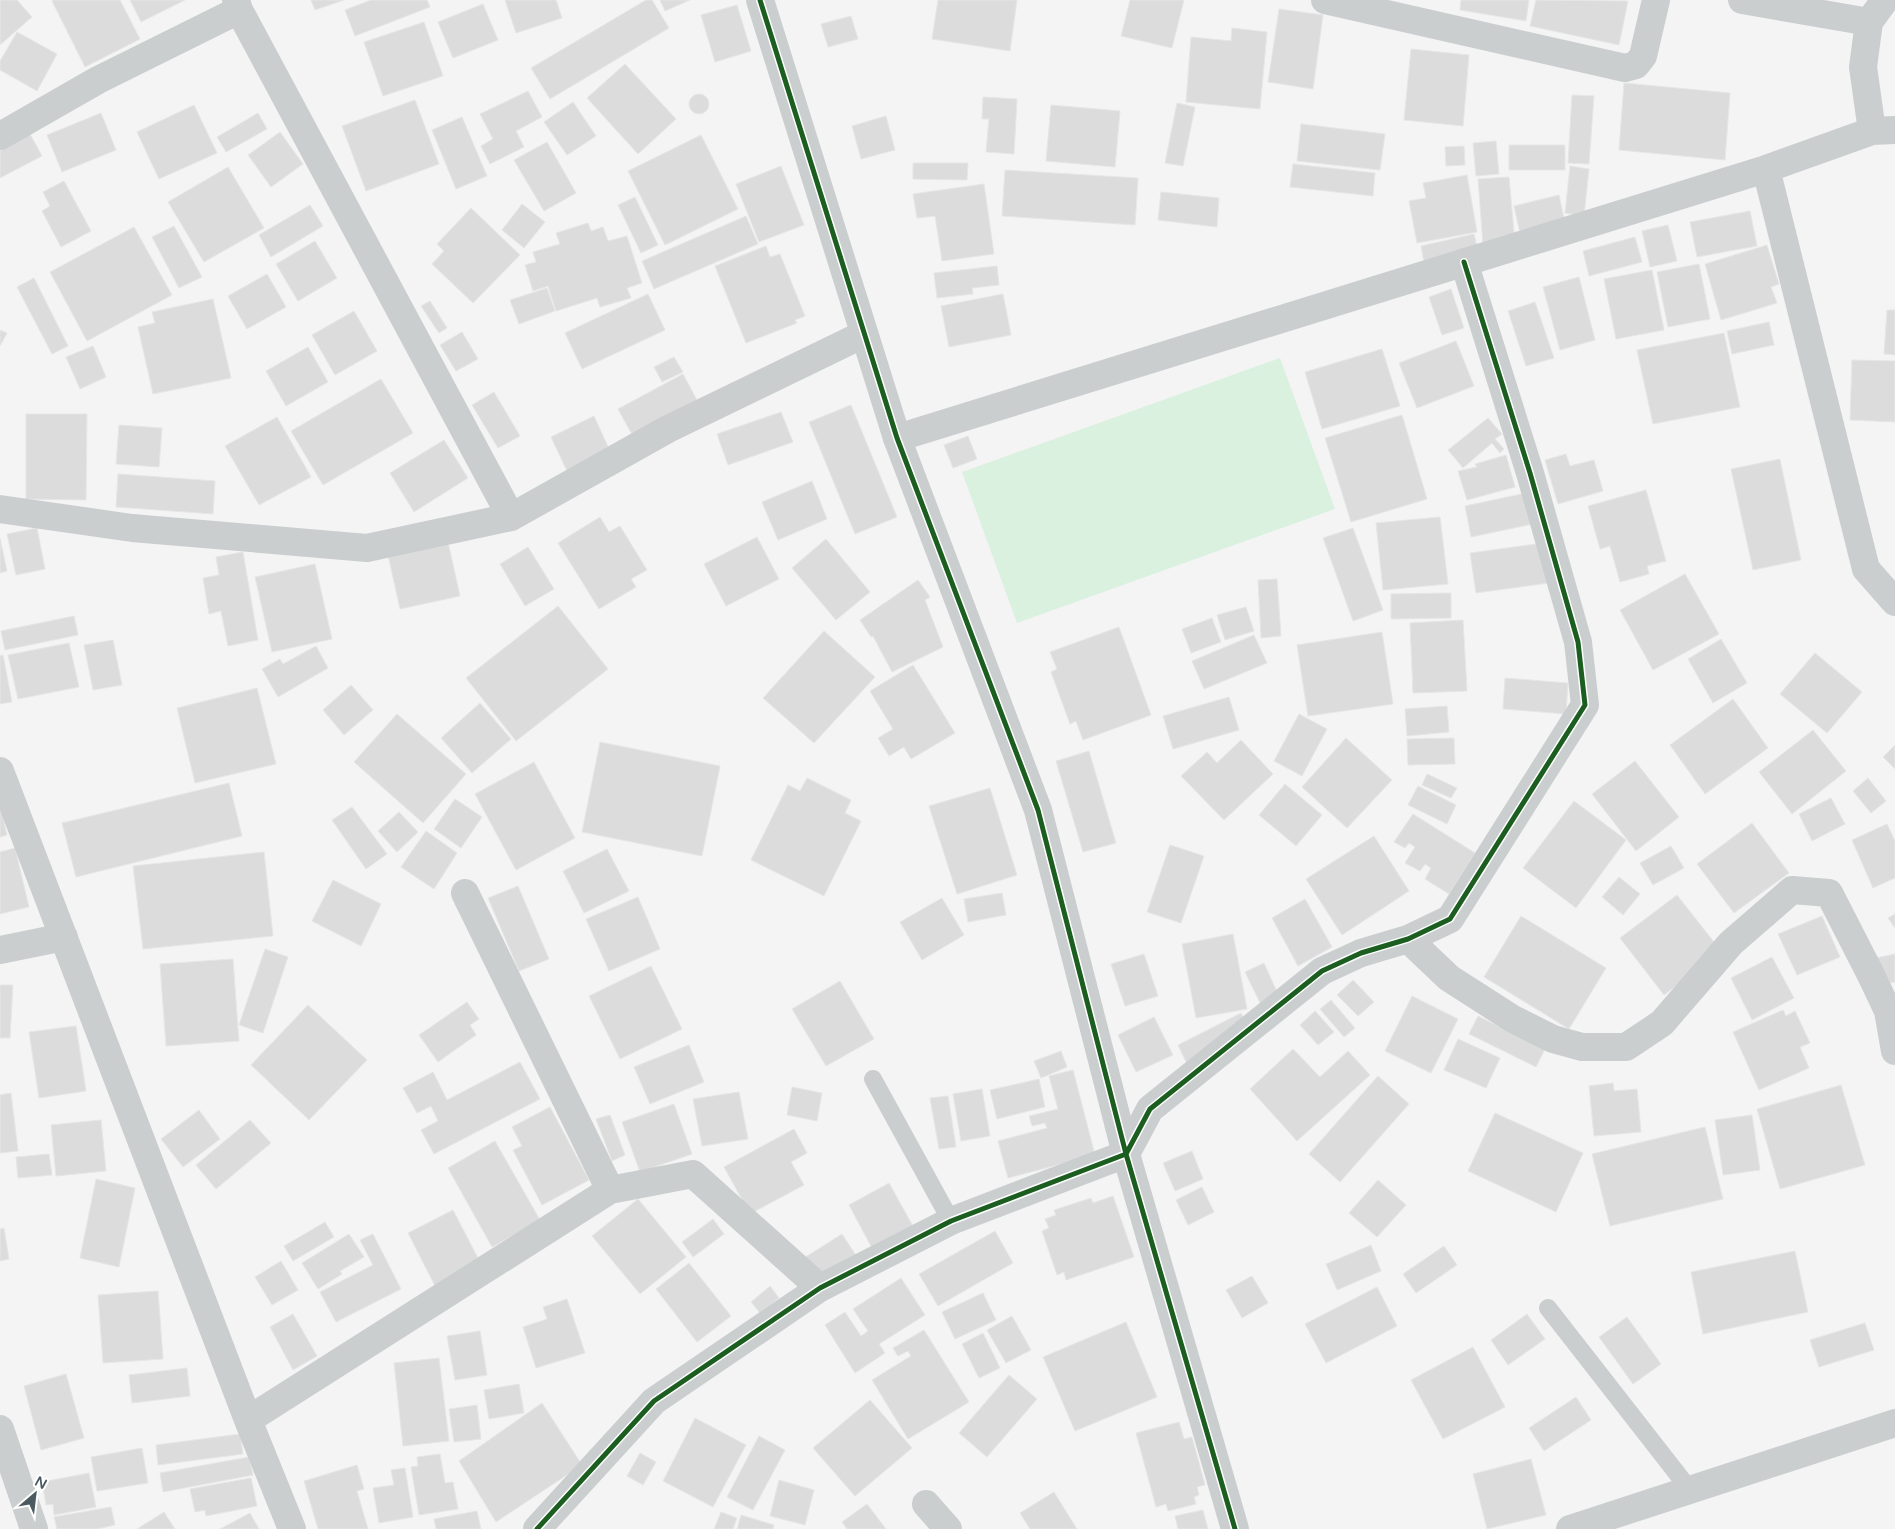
<svg xmlns="http://www.w3.org/2000/svg" width="1895" height="1529" viewBox="0 0 1895 1529" font-family="'Varela Round',sans-serif">
<style>
.green{fill:#daf1e0}
.building{fill:#dcdcdd;stroke:#e5e6e6}
.lines{fill:none;stroke-linecap:round;stroke-linejoin:round}
.service{stroke:#cbcecf;stroke-width:18}
.minor{stroke:#cbcecf;stroke-width:28}
.tertiary{stroke:#cbcecf;stroke-width:28}
.cycleway-casing{stroke:#fff;stroke-width:8}
.cycleway{stroke:#1b5e20;stroke-width:5}
</style>
<rect width="100%" height="100%" fill="#f4f4f4"/>
<path class="green" d="M1280,358L1335,509L1017,623L962,472Z"/>
<path class="building" d="M0,0H17L32,17L0,45Z
M53,0H120L140,39L85,67L52,1Z
M130,0H185L141,22Z
M311,0H344L315,10Z
M371,0H427L430,7L355,36L345,10Z
M505,0H556L562,18L516,33Z
M646,0H652L669,28L550,99L531,68Z
M660,0H690L665,11Z
M938,0H1017L1010,51L932,39Z
M1130,0H1184L1172,48L1121,36Z
M1461,0H1529L1526,21L1460,10Z
M1536,0L1628,1L1619,45L1530,26Z
M483,4L498,40L453,58L438,22Z
M737,5L751,51L715,62L701,15Z
M1279,9L1323,15L1313,89L1268,82Z
M851,16L858,39L828,47L821,24Z
M424,22L443,76L383,96L364,42Z
M1232,28L1267,32L1260,109L1186,102L1191,37L1231,41Z
M17,32L57,54L37,91L0,70V61Z
M1411,49L1469,55L1463,126L1404,120Z
M625,64L676,119L638,154L587,98Z
M1624,83L1730,93L1725,160L1619,150Z
M528,91L542,117L516,131L524,147L490,164L481,146L493,139L480,114Z
M689 104a10 10 0 1 1 20 0a10 10 0 1 1-20 0Z
M1572,95L1594,96L1589,164L1568,163Z
M983,97L1017,99L1014,154L986,152L989,119H982Z
M415,100L439,164L366,191L342,126Z
M573,102L596,136L567,155L544,122Z
M1177,103L1195,107L1183,166L1165,163Z
M194,105L217,153L159,179L137,132Z
M1051,105L1120,111L1115,167L1046,161Z
M101,113L116,150L62,172L47,135Z
M258,113L267,129L226,152L217,137Z
M886,116L895,150L861,159L852,126Z
M462,117L487,176L456,189L432,130Z
M1301,124L1385,134L1380,170L1297,161Z
M280,132L303,164L271,187L248,155Z
M30,134L42,156L0,178V151Z
M701,135L738,209L665,245L628,171Z
M1496,141L1499,174L1476,176L1473,143Z
M547,142L576,193L544,211L514,160Z
M1509,145H1565V170H1509Z
M1464,146L1465,165L1446,166L1445,147Z
M913,163H968L967,180L913,179Z
M1293,164L1375,173L1373,196L1290,187Z
M781,166L804,225L759,242L736,184Z
M1570,166L1589,169L1584,216L1565,213Z
M228,167L264,228L204,262L168,202Z
M1005,170L1138,178L1135,225L1002,216Z
M1467,175L1477,232L1417,243L1409,201L1426,198L1423,183Z
M1509,177L1515,243L1483,245L1478,179Z
M64,181L91,231L61,247L42,211L50,206L43,192Z
M984,184L994,254L942,261L935,216L917,218L913,194Z
M1161,192L1219,198L1217,227L1158,220Z
M1559,195L1565,223L1520,233L1514,206Z
M635,197L658,245L641,253L618,205Z
M522,204L545,222L524,248L502,230Z
M310,205L323,226L271,257L259,235Z
M471,208L520,255L473,303L432,264L444,251L437,244Z
M1750,211L1757,246L1697,257L1690,222Z
M746,216L758,244L654,289L642,261Z
M588,223L591,231L603,227L608,241L627,236L642,283L627,288L631,298L600,307L597,298L556,311L548,286L533,291L525,265L536,262L533,252L560,244L556,233Z
M1668,225L1677,261L1650,267L1642,231Z
M174,226L202,277L179,288L152,237Z
M134,227L172,295L87,341L50,272Z
M1474,234L1478,251L1424,263L1421,246Z
M1635,237L1642,262L1589,276L1583,251Z
M315,241L337,278L298,301L276,264Z
M1767,245L1779,284L1771,287L1777,303L1721,320L1705,264Z
M766,246L770,257L780,254L805,316L795,320L797,323L746,343L715,266Z
M1699,264L1710,319L1668,327L1657,272Z
M997,266L999,285L972,288L973,294L937,298L934,273Z
M1652,270L1664,330L1616,339L1604,279Z
M267,274L286,307L247,329L228,296Z
M1579,277L1595,340L1560,350L1543,287Z
M34,278L68,346L52,354L17,287Z
M547,288L555,311L519,324L510,300Z
M1451,289L1464,328L1442,335L1429,297Z
M648,294L665,330L582,369L565,333Z
M1003,294L1011,335L949,347L941,306Z
M213,299L231,378L153,394L138,327L155,323L152,312Z
M430,301L447,328L439,333L421,306Z
M1535,302L1554,358L1526,366L1508,311Z
M1887,310H1895V355L1884,354Z
M354,311L377,351L335,375L312,335Z
M1769,322L1774,345L1732,354L1727,331Z
M0,330L7,333L0,346Z
M462,332L478,359L456,371L440,345Z
M1724,333L1740,407L1653,424L1637,350Z
M1456,341L1474,386L1417,408L1399,363Z
M93,346L106,377L80,389L66,357Z
M308,347L328,382L286,406L266,371Z
M1382,349L1400,406L1322,429L1305,372Z
M674,357L683,372L662,382L654,367Z
M1852,360L1895,361V422L1850,420Z
M683,374L698,402L634,438L618,409Z
M381,379L413,433L323,485L291,431Z
M494,392L520,436L498,448L472,405Z
M851,405L897,517L855,534L809,422Z
M781,412L793,442L728,465L717,434Z
M26,414H87L86,500L26,499Z
M1402,415L1427,499L1351,522L1325,438Z
M594,416L610,451L567,471L551,437Z
M277,417L311,477L259,505L225,446Z
M1488,418L1502,434L1495,439L1504,449L1500,453L1492,443L1463,468L1448,450Z
M119,425L162,428L159,467L116,464Z
M968,436L977,459L953,468L944,445Z
M444,440L468,478L414,512L390,473Z
M1566,454L1570,466L1594,460L1603,491L1558,504L1545,460Z
M1506,455L1515,487L1467,500L1458,471L1477,467L1475,464Z
M1780,459L1801,560L1753,570L1731,469Z
M118,474L215,481L213,514L116,507Z
M812,481L827,519L778,540L762,502Z
M1646,490L1666,561L1647,566L1649,574L1620,582L1610,546L1600,549L1588,506Z
M1526,493L1533,524L1471,537L1465,506Z
M600,517L609,532L620,526L647,570L631,579L636,587L599,609L558,543Z
M1440,517L1448,584L1383,590L1376,523Z
M37,528L45,569L16,575L7,534Z
M1353,528L1383,610L1353,621L1323,538Z
M757,537L779,579L726,606L704,564Z
M0,538L7,571L0,573Z
M826,539L870,592L836,620L792,568Z
M448,542L460,596L400,609L388,555Z
M1543,543L1549,583L1476,593L1470,553Z
M528,547L554,589L525,606L500,564Z
M243,552L258,640L228,646L221,611L209,614L203,578L219,575L216,557Z
M315,564L332,639L272,652L255,577Z
M1685,574L1719,634L1653,670L1620,610Z
M1277,579L1281,636L1261,638L1258,580Z
M918,580L930,597L925,600L943,647L892,672L873,636L871,637L860,620Z
M1451,593V618L1391,619V594Z
M558,606L608,669L516,741L466,678Z
M1246,607L1254,631L1225,640L1217,615Z
M74,616L78,635L5,650L1,631Z
M1212,618L1221,642L1191,653L1182,629Z
M1463,620L1467,691L1413,693L1410,623Z
M1119,627L1151,715L1083,740L1076,721L1070,724L1051,672L1057,669L1050,652Z
M824,631L875,677L814,743L763,698Z
M1382,632L1393,704L1308,716L1297,645Z
M1254,635L1267,663L1204,689L1192,661Z
M1721,639L1747,683L1713,703L1688,659Z
M113,640L122,685L93,690L84,645Z
M69,643L79,687L18,699L8,655Z
M316,646L328,668L278,697L262,669L280,659L283,664Z
M1815,653L1862,692L1827,733L1780,694Z
M3,655L12,702L0,704V656Z
M913,665L955,733L911,759L904,747L889,756L878,738L893,729L870,691Z
M1505,678L1568,683L1566,714L1503,709Z
M351,685L373,710L344,735L323,710Z
M257,688L276,764L195,783L177,708Z
M1229,697L1239,730L1173,749L1163,716Z
M1733,699L1768,748L1705,794L1670,745Z
M480,703L511,739L472,773L441,738Z
M1447,706L1449,732L1407,736L1405,709Z
M397,714L466,774L423,823L354,762Z
M1299,714L1327,729L1302,776L1274,761Z
M1813,730L1846,771L1792,814L1759,772Z
M1346,738L1392,780L1347,828L1302,787Z
M1454,738L1455,764L1408,765L1407,739Z
M1241,740L1273,774L1224,820L1181,776L1207,752L1217,763Z
M600,742L720,766L702,856L582,832Z
M1895,745V769L1883,757Z
M1089,751L1116,843L1083,852L1056,761Z
M1635,761L1679,817L1636,851L1592,794Z
M534,762L575,838L516,870L475,794Z
M1427,774L1457,788L1451,798L1422,785Z
M807,778L851,800L845,813L861,821L824,896L751,860L788,785L800,791Z
M1868,778L1886,801L1871,813L1853,791Z
M229,783L242,836L76,877L62,823Z
M1285,784L1322,815L1296,846L1259,815Z
M1418,786L1456,805L1447,824L1408,805Z
M990,788L1017,875L957,894L929,806Z
M1831,798L1845,824L1812,841L1799,814Z
M455,799L482,817L461,848L434,829Z
M1574,801L1626,840L1576,908L1523,868Z
M0,804L7,835L0,837Z
M352,807L387,854L366,869L332,820Z
M399,812L418,832L397,852L378,831Z
M1413,814L1475,853L1449,894L1425,879L1431,868L1425,864L1420,871L1405,863L1415,847L1409,843L1405,848L1394,842Z
M1752,823L1789,873L1734,913L1697,864Z
M1887,824L1895,841V878L1873,888L1852,840Z
M426,831L457,853L434,889L401,867Z
M1374,836L1409,891L1342,935L1306,879Z
M1170,845L1204,856L1181,923L1147,912Z
M1671,846L1684,868L1653,885L1640,863Z
M15,848L29,907L0,914V852Z
M607,849L629,891L584,913L563,871Z
M264,852L273,936L143,949L133,866Z
M1619,877L1640,894L1623,915L1602,897Z
M333,880L381,904L361,946L312,921Z
M518,886L549,959L519,971L488,898Z
M1002,893L1006,915L968,922L964,899Z
M1677,895L1721,951L1664,995L1620,938Z
M638,897L660,949L609,971L586,919Z
M942,898L964,935L922,960L900,922Z
M1305,899L1332,947L1298,966L1272,918Z
M1895,914V928L1888,918Z
M1521,916L1606,968L1569,1029L1484,977Z
M1822,916L1840,957L1797,975L1778,934Z
M1233,934L1247,1009L1196,1018L1182,944Z
M265,949L288,957L263,1033L239,1025Z
M1144,954L1158,996L1125,1006L1111,964Z
M1895,954V982L1882,984L1876,958Z
M1772,957L1794,998L1752,1020L1731,978Z
M233,959L239,1041L166,1046L160,964Z
M1264,963L1282,1003L1264,1011L1245,972Z
M651,966L682,1029L620,1059L589,996Z
M1353,980L1374,1002L1358,1016L1337,995Z
M840,981L874,1039L826,1066L792,1009Z
M0,985H13L10,1038H0Z
M1412,996L1458,1019L1431,1073L1385,1051Z
M1331,1000L1355,1028L1344,1037L1320,1009Z
M467,1002L479,1019L470,1025L476,1035L438,1062L419,1035Z
M308,1005L367,1060L309,1120L251,1065Z
M1783,1010L1786,1016L1795,1011L1810,1043L1800,1047L1809,1068L1759,1090L1733,1032Z
M1315,1011L1334,1032L1318,1045L1300,1025Z
M1241,1013L1250,1030L1186,1062L1178,1045Z
M1478,1016L1545,1049L1536,1067L1469,1034Z
M1154,1017L1173,1055L1136,1072L1118,1035Z
M76,1026L86,1091L39,1098L29,1032Z
M1458,1039L1500,1058L1486,1088L1444,1070Z
M689,1045L704,1082L650,1104L634,1067Z
M1293,1049L1320,1077L1348,1051L1370,1075L1297,1141L1250,1089Z
M1061,1051L1067,1067L1041,1078L1034,1061Z
M520,1062L540,1099L434,1154L421,1130L438,1121L431,1106L417,1113L403,1088L433,1072L447,1100Z
M1073,1070L1095,1155L1008,1178L998,1141L1047,1128L1045,1123L1032,1126L1029,1116L1058,1109L1049,1076Z
M1378,1076L1409,1104L1340,1182L1309,1154Z
M1039,1079L1045,1107L997,1119L990,1090Z
M1613,1083L1614,1091L1637,1089L1641,1132L1594,1136L1589,1086Z
M1841,1085L1865,1165L1780,1189L1757,1109Z
M792,1087L822,1093L817,1121L787,1115Z
M982,1089L990,1136L961,1141L953,1094Z
M739,1092L748,1139L702,1146L693,1099Z
M11,1093L18,1151L0,1153V1095Z
M948,1096L956,1147L939,1149L930,1098Z
M674,1104L692,1154L640,1172L622,1122Z
M550,1107L589,1180L542,1205L513,1150L522,1146L512,1127Z
M199,1110L220,1139L183,1167L161,1139Z
M1495,1113L1583,1153L1556,1212L1468,1171Z
M610,1115L625,1155L612,1161L596,1119Z
M1752,1115L1760,1170L1723,1175L1715,1120Z
M101,1120L106,1171L56,1176L51,1125Z
M250,1120L271,1143L216,1189L196,1165Z
M1705,1127L1723,1199L1610,1226L1592,1154Z
M794,1129L807,1153L791,1162L804,1185L750,1214L724,1167Z
M495,1141L540,1220L492,1247L448,1168Z
M1192,1151L1203,1179L1175,1191L1163,1163Z
M49,1154L52,1175L18,1178L16,1157Z
M96,1179L135,1188L119,1267L80,1258Z
M1378,1180L1406,1205L1377,1237L1349,1213Z
M889,1183L914,1228L873,1250L849,1205Z
M1202,1187L1214,1212L1188,1225L1176,1200Z
M1113,1196L1134,1257L1066,1280L1064,1272L1057,1275L1042,1231L1049,1228L1045,1219L1056,1215L1054,1210L1091,1198L1093,1203Z
M638,1199L686,1257L640,1294L592,1236Z
M453,1210L480,1262L435,1286L408,1233Z
M713,1219L724,1234L693,1257L682,1242Z
M325,1222L334,1237L293,1261L284,1246Z
M4,1228L9,1259L0,1261V1229Z
M995,1231L1013,1263L938,1306L919,1274Z
M349,1234L364,1257L340,1271L342,1274L318,1289L302,1263Z
M373,1234L401,1289L336,1322L320,1292L373,1265L360,1240Z
M842,1234L857,1257L819,1281L804,1258Z
M1371,1245L1381,1271L1337,1290L1326,1264Z
M1444,1246L1457,1265L1416,1293L1403,1274Z
M1795,1251L1808,1312L1703,1334L1691,1272Z
M281,1261L298,1290L272,1305L255,1277Z
M689,1263L731,1316L697,1342L656,1289Z
M1252,1276L1268,1303L1242,1318L1226,1290Z
M901,1278L925,1315L879,1344L885,1353L855,1373L825,1325L845,1312L861,1336L868,1331L853,1309Z
M770,1286L779,1298L760,1313L751,1302Z
M1377,1287L1397,1326L1326,1363L1305,1324Z
M158,1291L163,1359L103,1363L98,1295Z
M983,1293L996,1320L955,1339L942,1312Z
M567,1299L585,1353L536,1368L523,1327L547,1319L543,1307Z
M293,1314L317,1356L293,1370L270,1327Z
M1527,1314L1545,1339L1508,1365L1491,1340Z
M1012,1316L1031,1350L1006,1363L987,1330Z
M1627,1317L1661,1364L1633,1384L1599,1337Z
M1126,1322L1157,1397L1075,1431L1043,1357Z
M1865,1323L1874,1350L1819,1367L1810,1340Z
M924,1330L969,1402L908,1439L872,1380L911,1356L908,1351L898,1356L893,1348Z
M480,1331L487,1375L455,1380L447,1336Z
M983,1333L1000,1368L979,1378L962,1344Z
M1473,1347L1505,1407L1443,1439L1411,1380Z
M439,1358L449,1441L403,1446L394,1363Z
M187,1368L190,1396L132,1403L129,1375Z
M66,1374L84,1438L41,1450L24,1386Z
M1009,1375L1037,1399L987,1457L959,1433Z
M519,1384L524,1413L489,1419L484,1390Z
M1576,1397L1591,1420L1544,1451L1529,1428Z
M870,1400L912,1448L855,1496L813,1448Z
M542,1403L582,1465L496,1522L459,1461Z
M477,1405L481,1439L454,1442L449,1409Z
M695,1418L746,1445L713,1507L663,1481Z
M1179,1422L1184,1439L1192,1437L1205,1485L1197,1487L1199,1495L1194,1497L1196,1504L1168,1511L1166,1504L1156,1507L1136,1433Z
M240,1434L243,1454L158,1465L156,1445Z
M759,1436L785,1450L753,1510L727,1497Z
M142,1448L148,1483L97,1491L91,1457Z
M640,1453L656,1462L643,1485L627,1476Z
M440,1454L445,1483L453,1482L458,1509L419,1515L411,1467L418,1466L417,1457Z
M249,1457L253,1475L163,1492L160,1473Z
M1531,1459L1546,1515L1487,1529L1473,1474Z
M357,1465L364,1489L357,1491L368,1529H318L304,1481Z
M405,1468L413,1517L379,1523L373,1488L394,1485L391,1470Z
M89,1473L96,1507L54,1515L53,1504L46,1505L42,1482Z
M251,1478L257,1506L206,1516L205,1510L195,1512L190,1489Z
M779,1480L814,1490L805,1525L770,1516Z
M1054,1492L1077,1529H1030L1020,1513Z
M867,1504L886,1529H847L842,1522Z
M111,1507L115,1525L97,1529H57L54,1517Z
M1203,1510L1208,1529H1178L1175,1516Z
M477,1511L481,1529H436L434,1519Z
M164,1512L175,1529H137Z
M721,1512L737,1518L733,1529H714Z
M250,1513L259,1529H220Z
M741,1515L774,1525L773,1529H737Z"/>
<g class="lines">
<path class="service" d="M873,1079L951,1221
M1548,1308L1690,1490"/>
<path class="minor" d="M236,0L239,10L511,517
M1325,0L1625,68L1636,65L1643,56L1656,0
M1742,0L1869,22
M1872,131L1863,67L1869,22L1885,0
M0,136L98,80L239,10
M1766,169L1866,569L1895,602
M897,438L1766,169L1872,131L1895,130
M0,509L132,528L367,548L511,517L668,429L864,334
M0,771L248,1420L292,1529
M465,893L610,1190
M1408,939L1449,978L1513,1019L1553,1039L1582,1047H1626L1662,1023L1731,943L1792,890L1829,893L1871,975L1888,1011L1895,1051
M0,950L64,937
M248,1420L610,1190L693,1174L820,1288
M0,1429L34,1529
M926,1504L948,1529
M537,1529L654,1401L820,1288L951,1221L1126,1154L1150,1109L1322,971L1361,953L1408,939L1450,919L1585,705L1578,642L1530,473L1464,262
M1570,1529L1895,1423"/>
<path class="tertiary" d="M760,0L897,438L1038,810L1126,1154L1235,1529"/>
<defs>
<path id="cycleway" d="M760,0L897,438L1038,810L1126,1154L1235,1529
M537,1529L654,1401L820,1288L951,1221L1126,1154L1150,1109L1322,971L1361,953L1408,939L1450,919L1585,705L1578,642L1530,473L1464,262"/>
</defs>
<use href="#cycleway" class="cycleway-casing"/>
<use href="#cycleway" class="cycleway"/>
</g>
<g transform="translate(35 1494) rotate(28)" stroke="#ffffff" stroke-width="4" paint-order="stroke">
<path d="M0-4L9 19L0 12L-9 19Z" fill="#4b5960"/>
<text y="-8" font-size="14" font-weight="bold" text-anchor="middle" fill="#4b5960">N</text>
</g>
</svg>
